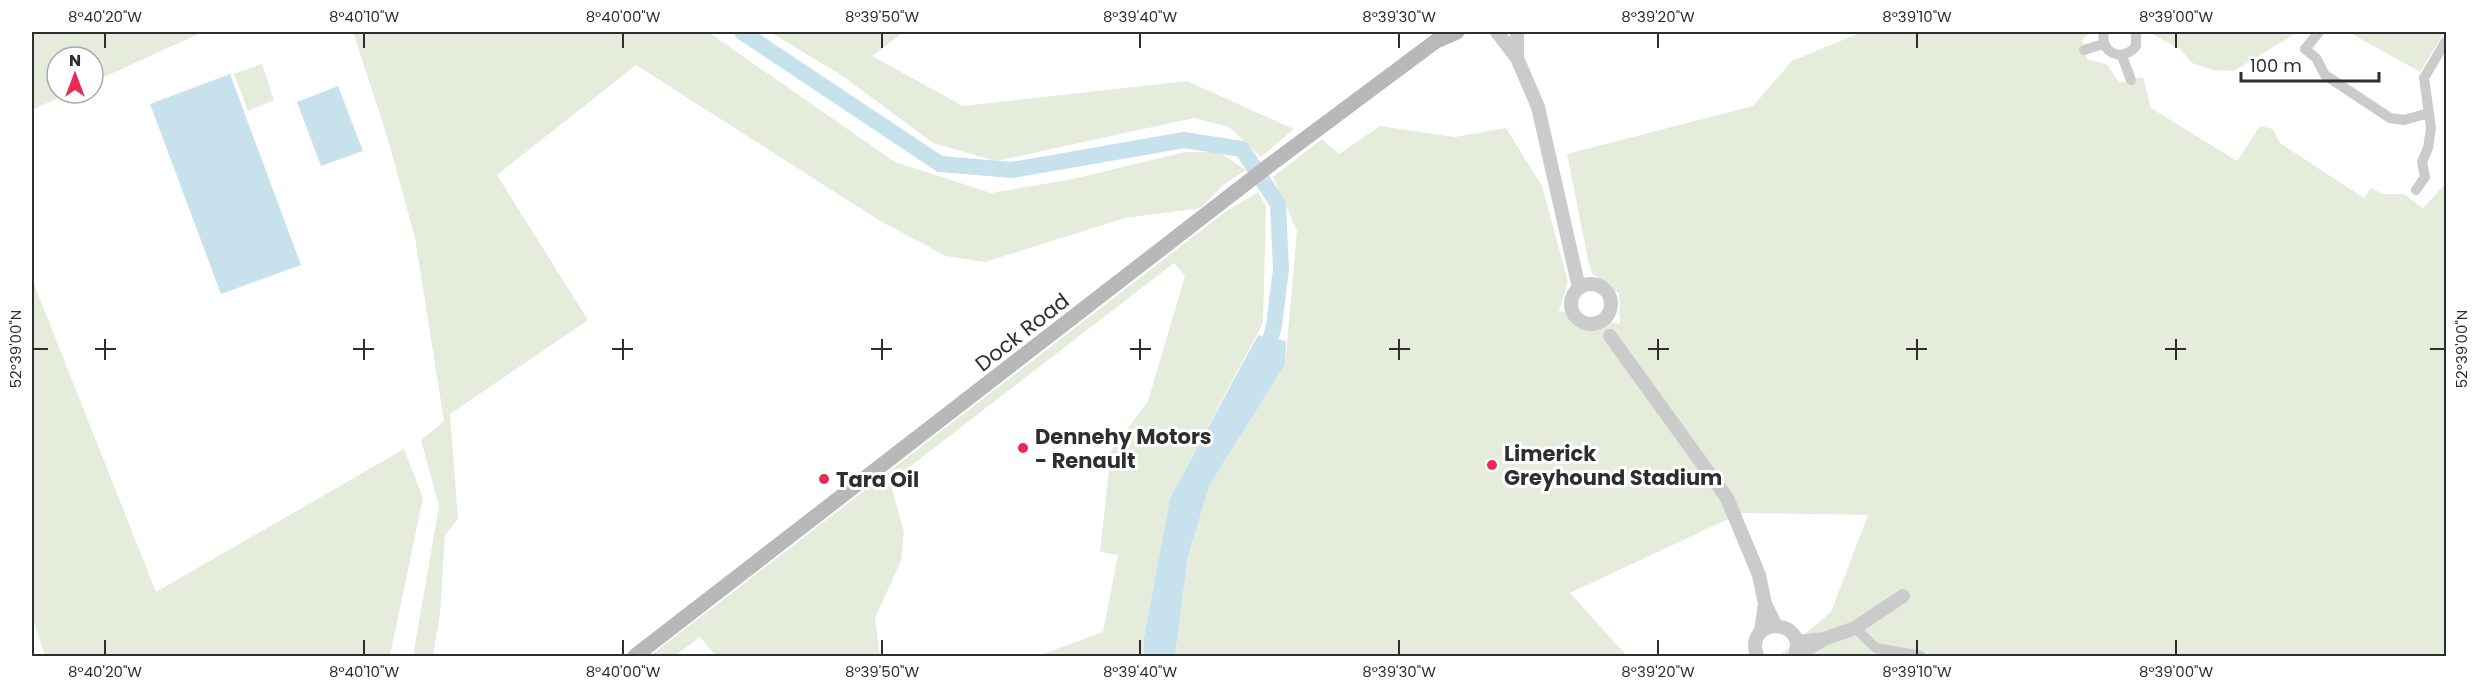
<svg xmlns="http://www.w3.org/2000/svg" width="2478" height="688" viewBox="0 0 2478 688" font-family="Poppins,sans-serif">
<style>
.green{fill:#e6ecdb}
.water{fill:#c7e2ec}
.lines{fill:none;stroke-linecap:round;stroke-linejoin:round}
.river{stroke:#c7e2ec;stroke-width:16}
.minor{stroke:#cbcbcb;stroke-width:10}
.tertiary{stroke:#cbcbcb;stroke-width:14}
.secondary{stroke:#b8b8b8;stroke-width:15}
.ticks{fill:none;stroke:#2e2e2e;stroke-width:2}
.poi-dot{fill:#ea2b51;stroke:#fff;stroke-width:2}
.labels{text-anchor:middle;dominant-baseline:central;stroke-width:6;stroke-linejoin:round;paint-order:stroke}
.street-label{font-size:21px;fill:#2e2e2e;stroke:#fff}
.poi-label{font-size:21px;font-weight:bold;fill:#2e2e2e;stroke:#fff;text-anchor:start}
.neatline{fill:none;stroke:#2e2e2e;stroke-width:2}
.ticks-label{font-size:15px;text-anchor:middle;fill:#2e2e2e}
</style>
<rect width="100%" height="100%" fill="#fff"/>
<path class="green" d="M32,32H203L93,82V57H57V93H69L32,110Z
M353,32H708L895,162L991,193L1073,179L1185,152H1219L1246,170L1223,185L1201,208L1125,218L985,262L946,256L880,221L636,65L497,175L588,320L450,414L458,519L445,535L440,615L433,656H413L439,506L421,440L444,421L415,238L387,136Z
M770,32H904L872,56L963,106L1187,81L1294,129L1261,157L1229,127L1194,118L996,161L933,143L844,77Z
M1862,32H2091L2082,40L2087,59L2108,65L2119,83L2143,77L2151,108L2237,161L2260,126L2273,129L2280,143L2364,198L2371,188L2383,194H2404L2423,208L2446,183V656H1779L1831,612L1868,515L1741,513L1570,593L1627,656H1175L1188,556L1210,484L1285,365L1297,231L1273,177L1322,139L1339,154L1380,126L1455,137L1506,128L1542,186L1568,282L1559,311L1620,324L1619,294L1592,273L1588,260L1567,154L1753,106L1792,61Z
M2152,32H2296V33L2234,71L2213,70L2192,63L2180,49L2150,33Z
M2352,32H2445L2420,72L2350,33Z
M262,64L274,100L248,111L234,74Z
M1258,192L1266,206L1263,323L1170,498L1144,637V656H1037L1103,632L1118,555L1100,552L1111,451L1148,401L1185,276L1174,263L890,482L904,532L901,561L875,618L880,656H716L700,637L675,656H650L1225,212Z
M32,279L156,592L404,449L423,498L390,656H45L32,617Z"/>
<path class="water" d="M230,74L301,265L221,294L150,104Z
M338,86L363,151L321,166L297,102Z
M1258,335L1286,341L1285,365L1210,484L1188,556L1175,656H1144V637L1170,498Z"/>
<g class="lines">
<path class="river" d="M742,32L940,164L1012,170L1184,140L1242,149L1278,204L1281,269L1274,326L1264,360"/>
<path class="minor" d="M2104,32C2099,53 2123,63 2136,46V32
M2319,32L2305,49L2316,58L2325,75L2390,118L2404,120L2429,113
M2084,50L2103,44
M2122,56L2131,80
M2416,190L2425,177L2422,162L2428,148L2431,128L2424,78L2446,41
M1855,628L1876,648L1921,656"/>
<path class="tertiary" d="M1497,32L1517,58L1538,107L1579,288
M1517,32V58
M1571 304a20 20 0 1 1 40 0a20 20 0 1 1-40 0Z
M1610,336L1727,498L1759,575L1765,604
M1761,632L1765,604L1776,626
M1824,639L1855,628L1903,596
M1757,656C1743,616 1809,617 1795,656
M1796,656L1824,639L1797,642"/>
<path class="secondary" d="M635,656L1271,164L1436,41L1457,32"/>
</g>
<path class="ticks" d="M105,33V48M364,33V48M623,33V48M882,33V48M1140,33V48M1399,33V48M1658,33V48M1917,33V48M2176,33V48M105,339V360M364,339V360M623,339V360M882,339V360M1140,339V360M1399,339V360M1658,339V360M1917,339V360M2176,339V360M33,349H48M95,349H116M353,349H374M612,349H633M871,349H892M1130,349H1151M1389,349H1410M1648,349H1669M1906,349H1927M2165,349H2186M2430,349H2445M105,640V655M364,640V655M623,640V655M882,640V655M1140,640V655M1399,640V655M1658,640V655M1917,640V655M2176,640V655"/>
<g class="poi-dot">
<circle cx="1023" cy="448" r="6"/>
<circle cx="1492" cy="465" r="6"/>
<circle cx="824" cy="479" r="6"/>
</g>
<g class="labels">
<g class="street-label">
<text transform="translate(1022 332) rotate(-38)">Dock Road</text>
</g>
<g class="poi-label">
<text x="1035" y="436">Dennehy Motors<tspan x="1035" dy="24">- Renault</tspan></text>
<text x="1504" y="453">Limerick<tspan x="1504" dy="24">Greyhound Stadium</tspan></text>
<text x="836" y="479">Tara Oil</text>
</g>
</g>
<rect width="2478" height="688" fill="none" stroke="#ffffff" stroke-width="66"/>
<g transform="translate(75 75)"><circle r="28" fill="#ffffff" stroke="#ababab" stroke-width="1.5"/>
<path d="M0-4.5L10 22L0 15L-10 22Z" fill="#ea2b51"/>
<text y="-9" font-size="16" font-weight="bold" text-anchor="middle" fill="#2e2e2e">N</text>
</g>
<path d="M2241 72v9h138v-9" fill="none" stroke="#2e2e2e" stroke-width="3"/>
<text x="2250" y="72" font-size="18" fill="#2e2e2e" stroke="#ffffff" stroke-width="4.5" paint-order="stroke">100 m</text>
<rect x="33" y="33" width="2412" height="622" class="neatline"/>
<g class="ticks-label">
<text x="105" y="22">8°40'20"W</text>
<text x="364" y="22">8°40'10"W</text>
<text x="623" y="22">8°40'00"W</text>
<text x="882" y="22">8°39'50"W</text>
<text x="1140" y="22">8°39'40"W</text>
<text x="1399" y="22">8°39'30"W</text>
<text x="1658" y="22">8°39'20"W</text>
<text x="1917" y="22">8°39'10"W</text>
<text x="2176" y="22">8°39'00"W</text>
<text transform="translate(16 349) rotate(-90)" y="5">52°39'00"N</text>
<text transform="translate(2462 349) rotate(-90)" y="5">52°39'00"N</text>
<text x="105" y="677">8°40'20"W</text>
<text x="364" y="677">8°40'10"W</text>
<text x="623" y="677">8°40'00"W</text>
<text x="882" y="677">8°39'50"W</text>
<text x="1140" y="677">8°39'40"W</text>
<text x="1399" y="677">8°39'30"W</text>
<text x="1658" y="677">8°39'20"W</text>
<text x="1917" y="677">8°39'10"W</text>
<text x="2176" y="677">8°39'00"W</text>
</g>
</svg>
